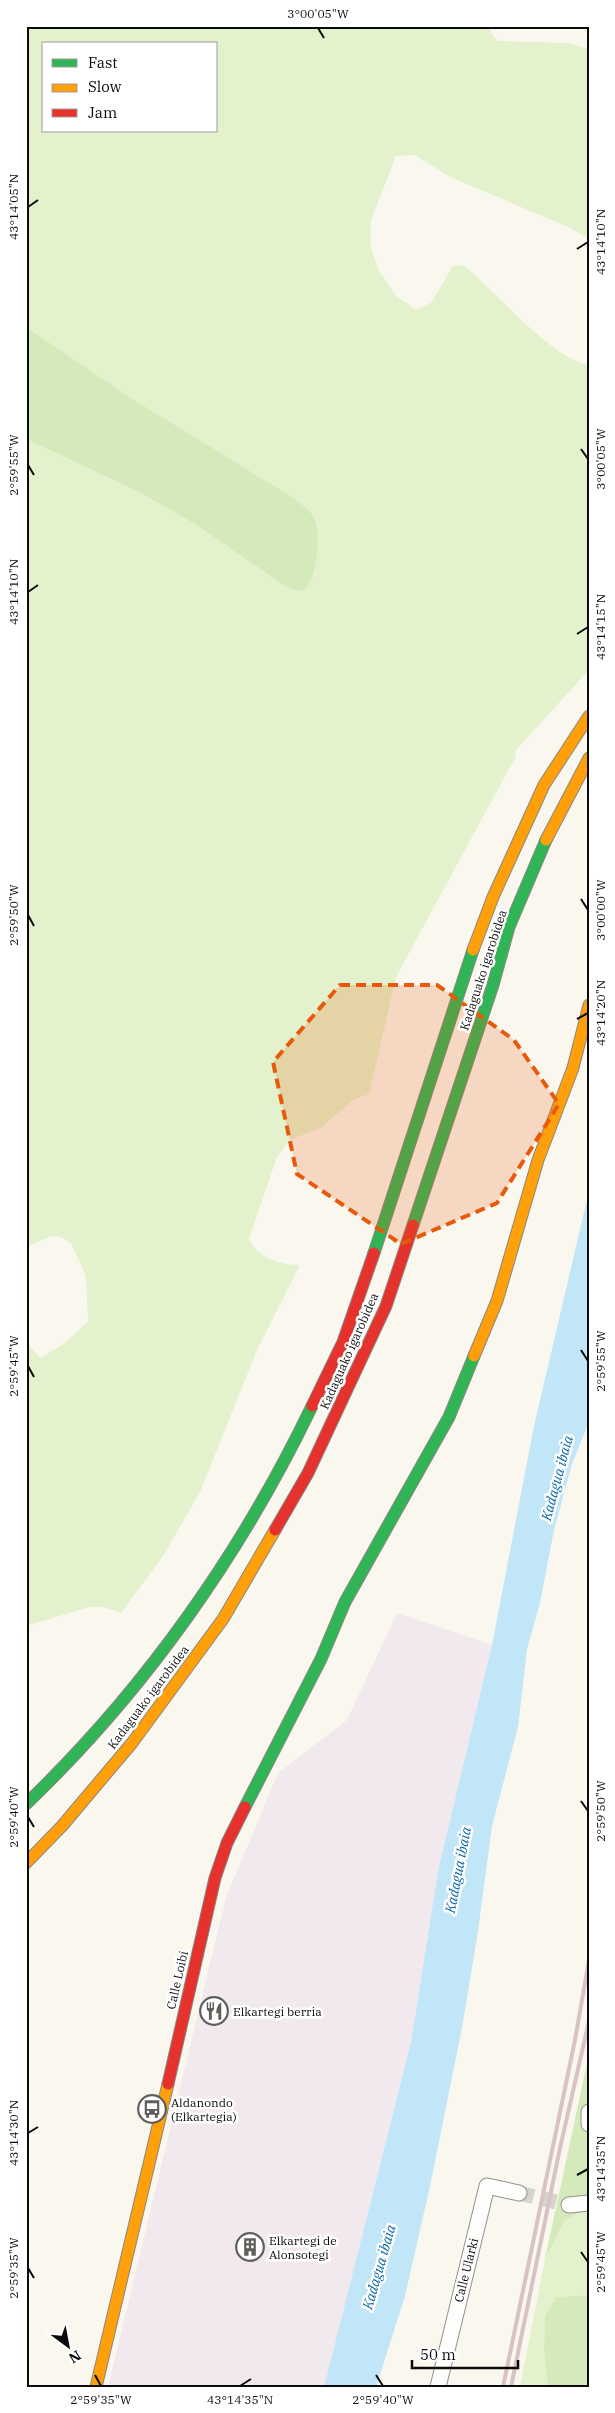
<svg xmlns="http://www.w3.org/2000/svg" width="615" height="2413" viewBox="0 0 615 2413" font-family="'IBM Plex Serif',serif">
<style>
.industrial{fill:#f1e9ed}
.green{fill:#e3f2cc;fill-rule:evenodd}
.forest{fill:#d4eaba}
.water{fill:#c1e6f8}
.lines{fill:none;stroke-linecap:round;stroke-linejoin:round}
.street-tunnel{stroke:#d6d4cd;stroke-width:15;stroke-dasharray:15 8;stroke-linecap:butt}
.street-casing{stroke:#93918e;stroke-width:17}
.fast-casing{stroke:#898884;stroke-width:13}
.slow-casing{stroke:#898884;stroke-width:13}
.jam-casing{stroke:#898884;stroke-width:13}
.street{stroke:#fefefd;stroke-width:15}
.fast{stroke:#30b455;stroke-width:11}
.slow{stroke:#ff9f0a;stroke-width:11}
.jam{stroke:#e5322d;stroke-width:11}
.rail{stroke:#d8c2c3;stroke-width:4}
.marked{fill:#e8590c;fill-opacity:0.2;stroke:#e8590c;stroke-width:4;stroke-dasharray:10 6;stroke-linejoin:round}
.ticks{fill:none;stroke:#0b0b0b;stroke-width:2}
.labels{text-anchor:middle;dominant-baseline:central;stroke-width:5;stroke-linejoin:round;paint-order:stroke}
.street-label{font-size:12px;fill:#0b0b0b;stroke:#fff}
.poi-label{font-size:12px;fill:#0b0b0b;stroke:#fff;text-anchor:start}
.water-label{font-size:14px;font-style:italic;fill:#0a67a8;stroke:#fff}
.neatline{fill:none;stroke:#0b0b0b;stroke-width:2}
.ticks-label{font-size:12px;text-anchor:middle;fill:#0b0b0b}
</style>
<rect width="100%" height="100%" fill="#faf7ef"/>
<path class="industrial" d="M397,1613L492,1645L439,1866L411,2042L324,2387H108L226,1897L278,1773L347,1720Z"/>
<path class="green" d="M26,26H490L491,33L498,41L568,43L589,49V239L568,227L448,176L415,155L396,156L371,220L370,244L378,269L395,295L416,310L431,303L453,266L463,265C494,289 552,360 589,365V670L515,751L516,756L396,977L369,1094L353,1100L322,1127L290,1140L277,1157L249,1239C258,1258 280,1265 300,1265L257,1350L200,1492L163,1556L121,1613L104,1607H89L26,1626V1335L29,1345L40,1358L62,1345L88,1322L86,1276L71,1243L61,1237L52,1236L26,1247V439L139,492L195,524L288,588L297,591L305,589L134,400L26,327ZM44,44H216V131H44Z
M589,2201V2295L556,2297L545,2316L544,2350L548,2387H520L545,2259L565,2220L581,2212Z"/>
<path class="forest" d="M26,327L134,400L292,497C299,503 309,509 313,516C322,529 317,577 306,588C301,593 294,590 288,588L195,524L139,492L26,439Z
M589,2054V2201L581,2212L565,2220L545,2259Z
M589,2295V2387H548L544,2350L545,2316L556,2297Z"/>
<path class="water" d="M589,1191V1422L572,1464L554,1530L540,1603L527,1649L518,1727L492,1826L478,1931L462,2028L430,2186L405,2296L376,2387H324L411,2042L439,1866L492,1645L534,1426Z"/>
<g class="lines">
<path class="street-tunnel" d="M519,2193L569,2205"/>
<defs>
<path id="street" d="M589,2112V2124
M569,2205L589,2203
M438,2387L487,2186L519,2193"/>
<path id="fast" d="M413,1225L493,985L509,927L546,840
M374,1253L473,950
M26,1804C144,1691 241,1554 312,1406
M245,1807L321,1659L345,1602L449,1417L474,1356"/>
<path id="slow" d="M546,840L589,758
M473,950L493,897L544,785L589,716
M474,1356L497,1301L538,1160L573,1068L589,1005
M26,1863L62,1826L132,1743L223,1619L275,1530
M96,2387L168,2084"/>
<path id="jam" d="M312,1406L343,1342L374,1253
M275,1530L308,1473L386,1306L413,1225
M168,2084L215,1878L227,1843L245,1807"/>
</defs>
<use href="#street" class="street-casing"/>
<use href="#fast" class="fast-casing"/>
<use href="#slow" class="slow-casing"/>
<use href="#jam" class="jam-casing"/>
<use href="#street" class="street"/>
<use href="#fast" class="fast"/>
<use href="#slow" class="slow"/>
<use href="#jam" class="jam"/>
<path class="rail" d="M503,2387L575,2040L589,1960
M511,2387L560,2148L589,2021"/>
</g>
<path class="marked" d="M340,985H437L514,1040L559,1104L497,1203L401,1244L297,1174L273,1062Z"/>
<path class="ticks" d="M318,28L324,38M28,207L38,200M577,249L588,242M581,449L588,459M28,465L34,475M28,592L38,585M577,634L588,627M581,899L588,910M28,915L34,926M577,1019L588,1013M581,1350L588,1361M28,1366L34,1377M581,1801L588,1811M28,1817L34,1827M28,2133L38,2127M577,2175L588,2169M581,2252L588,2262M28,2268L34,2278M95,2375L101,2386M376,2375L383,2386M240,2386L251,2379"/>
<defs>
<symbol id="restaurant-ring" viewBox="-11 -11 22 22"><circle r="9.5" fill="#fff" stroke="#5f5e5b" stroke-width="1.5"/><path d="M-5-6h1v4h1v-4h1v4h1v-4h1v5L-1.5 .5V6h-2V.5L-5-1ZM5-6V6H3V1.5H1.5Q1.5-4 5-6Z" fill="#5f5e5b"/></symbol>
<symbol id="bus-ring" viewBox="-11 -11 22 22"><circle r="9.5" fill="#fff" stroke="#5f5e5b" stroke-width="1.5"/><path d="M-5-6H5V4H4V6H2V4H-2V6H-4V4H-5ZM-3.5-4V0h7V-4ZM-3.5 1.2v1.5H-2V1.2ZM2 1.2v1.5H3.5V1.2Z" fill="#5f5e5b"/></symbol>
<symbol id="building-ring" viewBox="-11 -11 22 22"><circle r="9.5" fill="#fff" stroke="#5f5e5b" stroke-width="1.5"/><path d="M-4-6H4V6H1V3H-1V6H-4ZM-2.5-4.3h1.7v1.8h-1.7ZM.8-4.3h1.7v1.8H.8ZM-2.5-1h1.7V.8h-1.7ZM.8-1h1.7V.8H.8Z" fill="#5f5e5b"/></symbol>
</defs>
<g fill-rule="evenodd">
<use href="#restaurant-ring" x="198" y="1995" width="32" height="32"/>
<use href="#bus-ring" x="136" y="2093" width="32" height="32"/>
<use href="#building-ring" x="234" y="2231" width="32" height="32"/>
</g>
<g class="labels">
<g class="street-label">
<text transform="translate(483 970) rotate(-72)">Kadaguako igarobidea</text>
<text transform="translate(349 1351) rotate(-66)">Kadaguako igarobidea</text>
<text transform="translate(148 1697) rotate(-53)">Kadaguako igarobidea</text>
<text transform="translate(177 1980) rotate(-77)">Calle Loibi</text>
<text transform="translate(466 2270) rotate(-76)">Calle Ularki</text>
</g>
<g class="poi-label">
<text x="233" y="2011">Elkartegi berria</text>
<text x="171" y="2102">Aldanondo<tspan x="171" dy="14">(Elkartegia)</tspan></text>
<text x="269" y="2240">Elkartegi de<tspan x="269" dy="14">Alonsotegi</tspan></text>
</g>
<g class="water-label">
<text transform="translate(557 1478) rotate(-75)">Kadagua ibaia</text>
<text transform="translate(458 1870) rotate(-79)">Kadagua ibaia</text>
<text transform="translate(379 2267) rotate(-74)">Kadagua ibaia</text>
</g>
</g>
<rect width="615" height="2413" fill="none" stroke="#ffffff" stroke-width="55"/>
<rect x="42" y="42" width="175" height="90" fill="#ffffff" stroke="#9d9d9d"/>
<rect x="52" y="59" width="25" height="8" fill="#30b455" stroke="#9d9d9d"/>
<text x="88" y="68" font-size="15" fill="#0b0b0b">Fast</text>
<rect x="52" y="84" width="25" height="8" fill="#ff9f0a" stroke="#9d9d9d"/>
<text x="88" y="92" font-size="15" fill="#0b0b0b">Slow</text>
<rect x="52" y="109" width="25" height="8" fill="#e5322d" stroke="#9d9d9d"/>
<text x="88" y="118" font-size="15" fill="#0b0b0b">Jam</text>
<g transform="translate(68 2346) rotate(148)" stroke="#ffffff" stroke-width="4" paint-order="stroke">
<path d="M0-4L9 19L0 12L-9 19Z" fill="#0b0b0b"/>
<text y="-8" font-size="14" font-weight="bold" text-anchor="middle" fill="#0b0b0b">N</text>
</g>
<path d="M412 2360v8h106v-8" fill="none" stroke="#0b0b0b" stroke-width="2.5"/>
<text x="420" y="2360" font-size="15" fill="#0b0b0b" stroke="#ffffff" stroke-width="4" paint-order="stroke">50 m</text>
<rect x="28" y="28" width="560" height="2358" class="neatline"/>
<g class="ticks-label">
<text x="318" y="18">3°00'05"W</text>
<text transform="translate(14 207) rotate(-90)" y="4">43°14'05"N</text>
<text transform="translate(601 242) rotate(-90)" y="4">43°14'10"N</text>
<text transform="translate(601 459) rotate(-90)" y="4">3°00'05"W</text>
<text transform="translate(14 465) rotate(-90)" y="4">2°59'55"W</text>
<text transform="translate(14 592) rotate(-90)" y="4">43°14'10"N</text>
<text transform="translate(601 627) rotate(-90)" y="4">43°14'15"N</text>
<text transform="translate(601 910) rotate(-90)" y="4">3°00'00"W</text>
<text transform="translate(14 915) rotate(-90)" y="4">2°59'50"W</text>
<text transform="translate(601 1013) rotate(-90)" y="4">43°14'20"N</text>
<text transform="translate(601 1361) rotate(-90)" y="4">2°59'55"W</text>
<text transform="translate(14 1366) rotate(-90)" y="4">2°59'45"W</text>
<text transform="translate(601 1811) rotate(-90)" y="4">2°59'50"W</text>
<text transform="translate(14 1817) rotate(-90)" y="4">2°59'40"W</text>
<text transform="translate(14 2133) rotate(-90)" y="4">43°14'30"N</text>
<text transform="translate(601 2169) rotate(-90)" y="4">43°14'35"N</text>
<text transform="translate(601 2262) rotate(-90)" y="4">2°59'45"W</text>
<text transform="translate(14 2268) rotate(-90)" y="4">2°59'35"W</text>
<text x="101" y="2404">2°59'35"W</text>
<text x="240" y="2404">43°14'35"N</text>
<text x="383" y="2404">2°59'40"W</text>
</g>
</svg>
